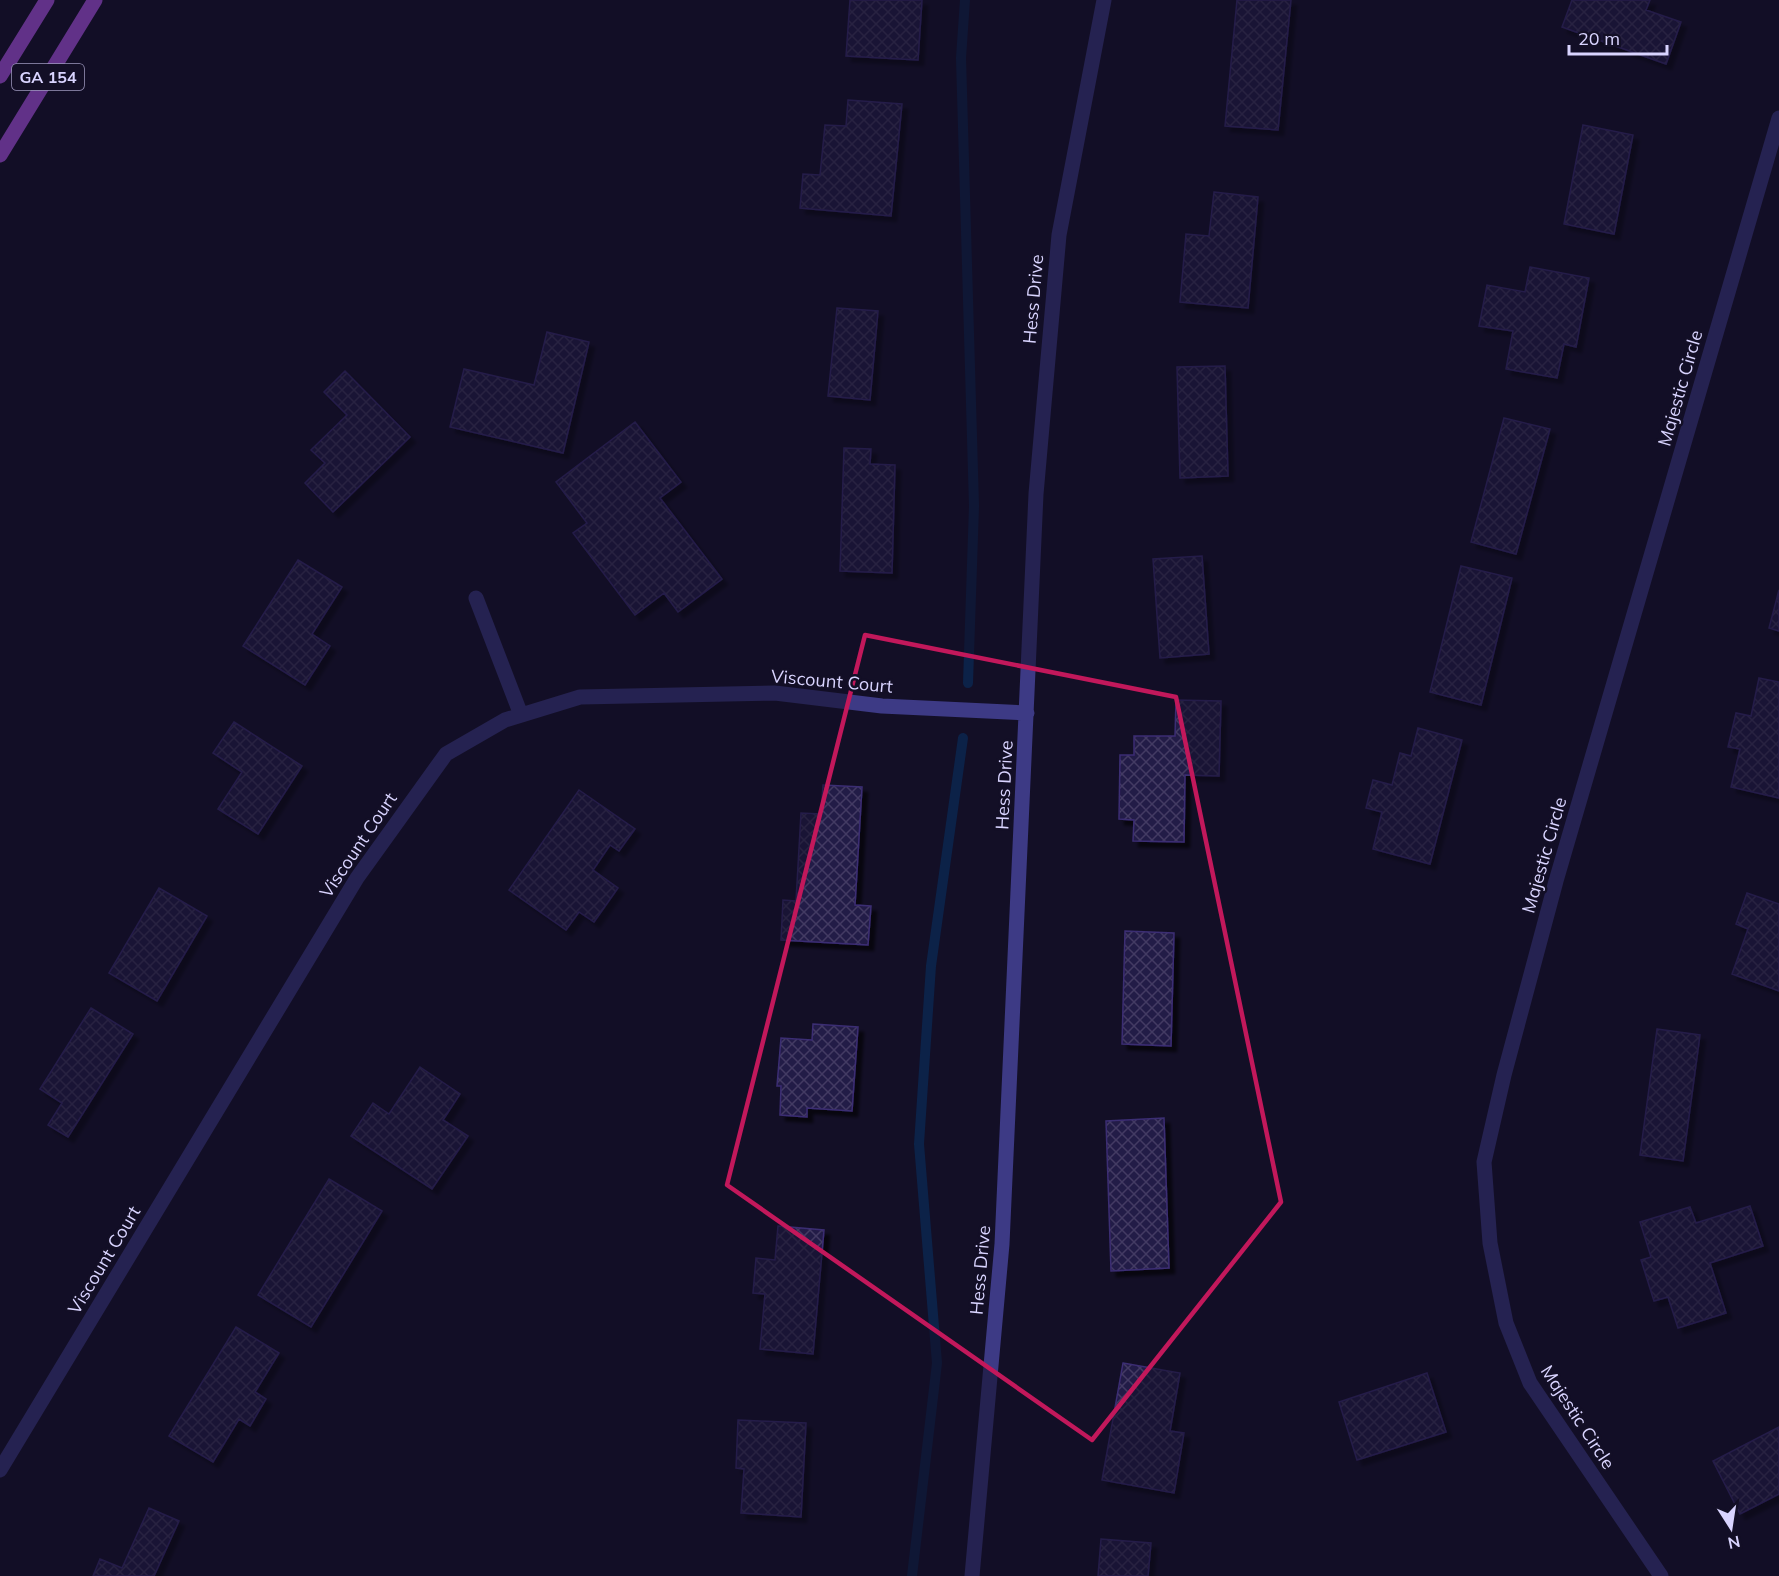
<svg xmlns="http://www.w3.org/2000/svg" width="1779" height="1576" viewBox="0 0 1779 1576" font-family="Mulish,sans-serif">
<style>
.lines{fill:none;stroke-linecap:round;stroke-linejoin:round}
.stream{stroke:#0c2248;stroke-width:10}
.building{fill:url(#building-cross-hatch);stroke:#3b2d73;stroke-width:1.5;filter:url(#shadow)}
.street{stroke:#3d3a85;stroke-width:15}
.primary{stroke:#c25bff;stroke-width:15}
.marked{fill:none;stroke:#c2185b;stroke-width:4.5;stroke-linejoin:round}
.labels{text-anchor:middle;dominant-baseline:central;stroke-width:5;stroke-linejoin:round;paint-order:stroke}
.shield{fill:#130f26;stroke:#9e99be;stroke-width:1.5}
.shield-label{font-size:16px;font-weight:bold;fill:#d9d4ff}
.street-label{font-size:18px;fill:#d9d4ff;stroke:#130f26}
</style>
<defs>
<pattern id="building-cross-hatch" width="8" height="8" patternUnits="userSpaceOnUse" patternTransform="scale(1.5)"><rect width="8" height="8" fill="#241b47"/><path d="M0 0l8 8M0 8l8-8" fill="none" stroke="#433b63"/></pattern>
<filter id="shadow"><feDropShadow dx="5.5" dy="5.5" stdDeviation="1.5" flood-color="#0009"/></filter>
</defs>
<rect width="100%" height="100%" fill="#130f26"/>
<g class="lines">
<path class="stream" d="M965,0L961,58L974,506L968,683
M912,1576L937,1363L919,1144L931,966L963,738"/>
</g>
<path class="building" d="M850,0H922L918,60L846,56Z
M1237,0H1291L1278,130L1225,126Z
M1572,0H1650L1646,10L1681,22L1666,64L1562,27Z
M848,100L902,104L891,216L800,208L803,174L820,175L825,125L846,126Z
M1583,125L1633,135L1614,234L1564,224Z
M1214,192L1258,197L1248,308L1180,302L1186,234L1209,236Z
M1530,267L1589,278L1576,347L1564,344L1557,378L1506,369L1513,331L1479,326L1487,285L1525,292Z
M837,308L878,311L870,400L828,396Z
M547,332L589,342L563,453L450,427L464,369L534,385Z
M1225,366L1228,476L1180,478L1177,367Z
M345,371L410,437L333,512L305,483L325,463L311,450L347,415L324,392Z
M1504,418L1550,429L1516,554L1471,542Z
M635,422L681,482L660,498L722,579L678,612L664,593L635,615L573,533L587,523L556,482Z
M844,448L871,449L870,464L895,465L892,573L840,571Z
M1202,556L1209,654L1160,658L1153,559Z
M298,560L342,587L312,634L330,646L305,685L243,646Z
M1461,566L1512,578L1481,705L1430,692Z
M1779,590V631L1769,628Z
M1759,678L1779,682V798L1731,787L1740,749L1728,747L1736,713L1751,716Z
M1176,700L1221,701L1219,776L1185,775L1184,842L1133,841L1134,820L1119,819L1120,755H1134V736H1175Z
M234,722L302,766L258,834L218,809L242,772L213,753Z
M1418,728L1462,740L1430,864L1373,849L1382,812L1366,808L1373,780L1392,785L1400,753L1411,756Z
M823,785L862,787L855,905L871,906L868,945L781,940L783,900L796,901L801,813L821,814Z
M579,790L635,829L619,851L610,845L593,870L618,888L594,922L579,912L566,930L509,890Z
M159,888L207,916L157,1001L109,973Z
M1747,893L1779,904V991L1732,974L1748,929L1736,924Z
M1125,931L1174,933L1171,1046L1122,1044Z
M91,1008L133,1034L68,1137L48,1125L62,1103L40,1089Z
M813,1024L858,1027L852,1111L807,1108V1117L780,1115L781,1086H777L781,1038L812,1040Z
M1657,1029L1700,1035L1683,1161L1640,1155Z
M420,1067L460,1094L443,1120L468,1136L432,1189L351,1136L373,1103L389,1114Z
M1164,1118L1169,1268L1111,1271L1106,1121Z
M329,1179L382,1211L311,1327L258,1295Z
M1750,1206L1763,1246L1710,1263L1726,1313L1678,1328L1668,1297L1654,1301L1641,1260L1651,1257L1640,1222L1690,1207L1696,1223Z
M778,1226L824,1230L813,1354L760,1349L765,1294L753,1293L756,1258L775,1260Z
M236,1327L279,1353L255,1392L266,1399L250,1426L239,1419L213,1462L169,1436Z
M1123,1363L1180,1373L1170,1431L1184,1433L1174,1493L1102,1480Z
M1427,1373L1446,1432L1357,1460L1339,1402Z
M738,1420L806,1423L801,1517L741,1513L744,1469L736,1468Z
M1779,1427V1494L1740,1514L1713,1461Z
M149,1508L179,1521L154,1576H93L100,1559L122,1568Z
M1101,1539L1151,1543L1148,1576H1098Z"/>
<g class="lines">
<path class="street" d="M476,598L521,715
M0,1470L357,878L446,754L505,720L580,697L775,693L882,706L1027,713
M972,1576L1002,1244L1036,494L1059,235L1104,0
M1661,1576L1530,1383L1506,1323L1490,1243L1484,1162L1504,1075L1556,881L1779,118"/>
<path class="primary" d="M0,76L47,0
M0,155L95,0"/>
</g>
<path d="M0 0H1779V1576H0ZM865,635L1176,697L1281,1202L1092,1440L727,1185Z" fill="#130f26" fill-opacity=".55" fill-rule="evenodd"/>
<path class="marked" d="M865,635L1176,697L1281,1202L1092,1440L727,1185Z"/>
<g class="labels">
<rect class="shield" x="12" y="64" width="72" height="26" rx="4.5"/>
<g class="shield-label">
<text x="48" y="77">GA 154</text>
</g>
<g class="street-label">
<text transform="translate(1033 299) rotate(-85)">Hess Drive</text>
<text transform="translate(1680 388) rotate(-74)">Majestic Circle</text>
<text transform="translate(832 681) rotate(5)">Viscount Court</text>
<text transform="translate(1004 785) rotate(-87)">Hess Drive</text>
<text transform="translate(358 845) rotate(-56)">Viscount Court</text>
<text transform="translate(1544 855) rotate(-74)">Majestic Circle</text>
<text transform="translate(104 1260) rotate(-59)">Viscount Court</text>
<text transform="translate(980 1270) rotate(-85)">Hess Drive</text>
<text transform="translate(1578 1417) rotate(57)">Majestic Circle</text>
</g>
</g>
<g transform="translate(1731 1528) rotate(168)" stroke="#130f26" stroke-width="4.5" paint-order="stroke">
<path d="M0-4.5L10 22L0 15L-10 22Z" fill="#d9d4ff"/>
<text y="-9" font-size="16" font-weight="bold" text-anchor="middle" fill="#d9d4ff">N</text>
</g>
<path d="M1569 45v9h98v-9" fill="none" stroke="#d9d4ff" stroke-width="3"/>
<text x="1578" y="45" font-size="18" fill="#d9d4ff" stroke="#130f26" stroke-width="4.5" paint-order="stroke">20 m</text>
</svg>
